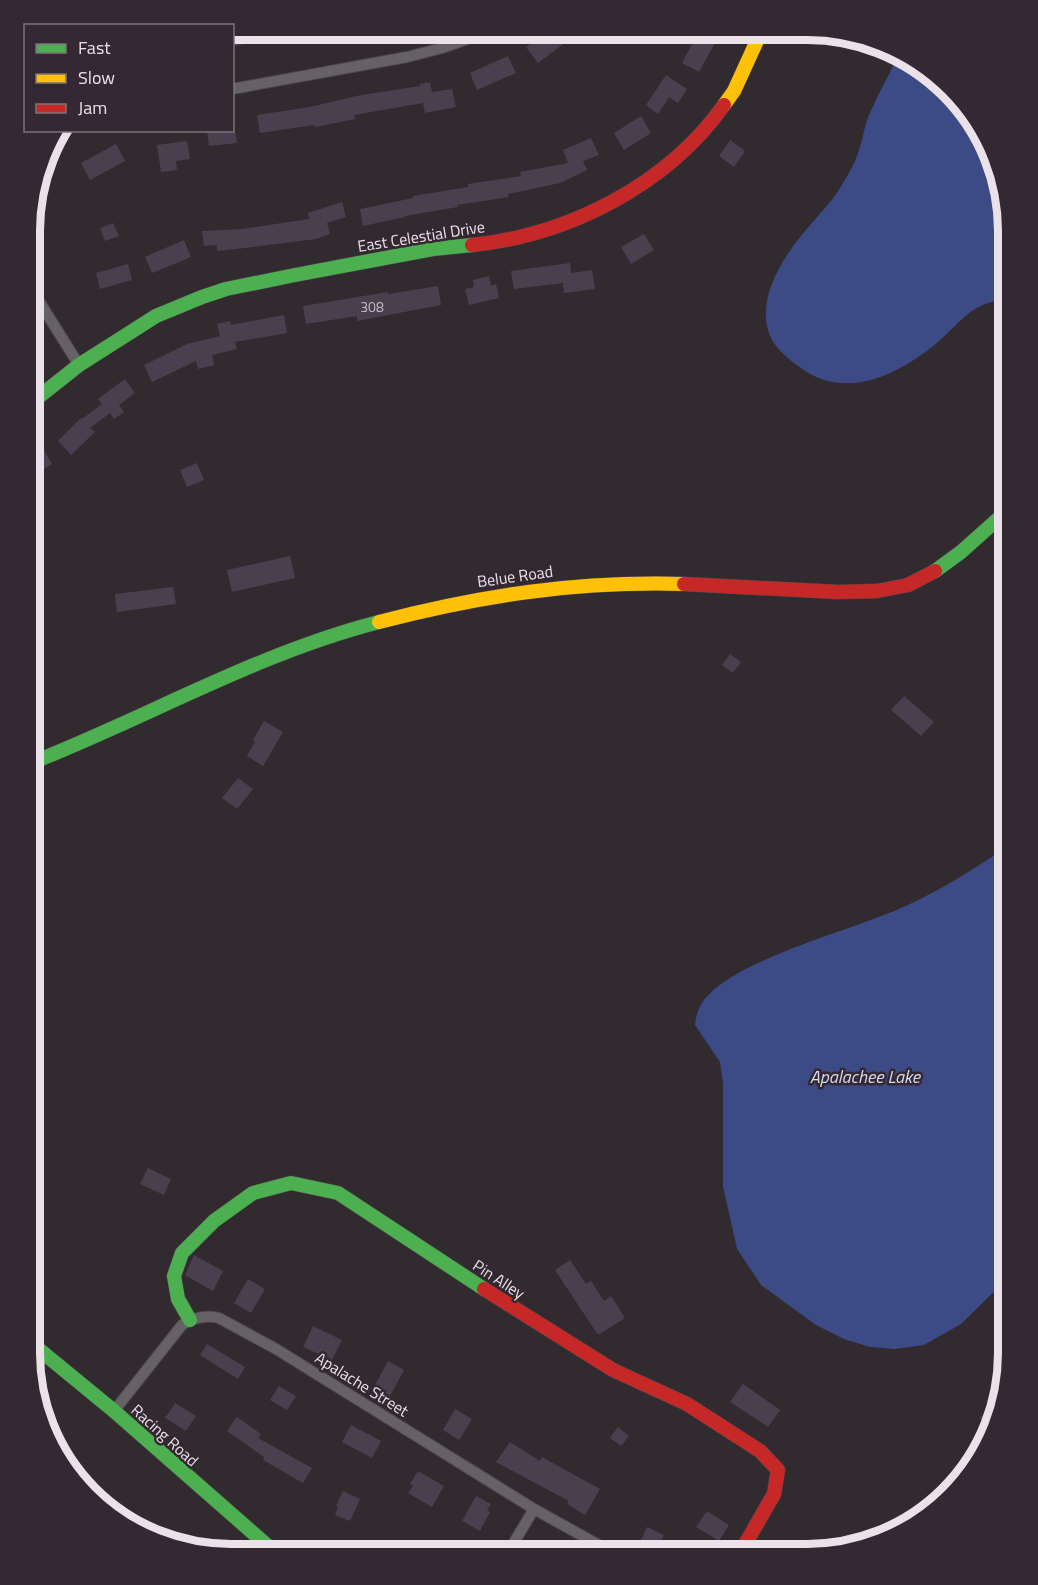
<svg xmlns="http://www.w3.org/2000/svg" width="1038" height="1585" viewBox="0 0 1038 1585" font-family="'Titillium Web',sans-serif">
<style>
.water{fill:#3c4b85}
.building{fill:#48404f}
.lines{fill:none;stroke-linecap:round;stroke-linejoin:round}
.street-casing{stroke:#4f494e;stroke-width:12}
.fast-casing{stroke:#4f494e;stroke-width:15}
.slow-casing{stroke:#4f494e;stroke-width:15}
.jam-casing{stroke:#4f494e;stroke-width:15}
.street{stroke:#666165;stroke-width:10}
.fast{stroke:#4caf50;stroke-width:14}
.slow{stroke:#ffc107;stroke-width:14}
.jam{stroke:#c62828;stroke-width:14}
.labels{text-anchor:middle;dominant-baseline:central;stroke-width:5;stroke-linejoin:round;paint-order:stroke}
.number-label{font-size:14px;fill:#c2bac2}
.street-label{font-size:16px;fill:#ebe2e9;stroke:#342832}
.water-label{font-size:18px;font-style:italic;fill:#d3daed;stroke:#342832}
.rim{fill:none;stroke:#ebe2e9;stroke-width:8}
</style>
<rect width="100%" height="100%" fill="#312b30"/>
<path class="water" d="M897,58L929,72L992,154L1008,232V299C968,303 962,323 933,346C917,359 895,373 874,379C849,387 822,384 801,368C791,361 778,351 772,340C754,305 779,263 801,236C815,218 832,203 843,183C849,173 856,161 859,150C863,139 864,127 869,115C877,96 888,77 897,58Z
M1008,846V1278L961,1324L924,1345L895,1349L870,1347L844,1339L816,1325L761,1285L737,1249L723,1186V1083L720,1062L695,1025C696,1018 697,1010 702,1003C731,959 859,929 910,904C944,888 976,868 1008,846Z"/>
<path class="building" d="M232,30H288L289,31L253,44L252,42L232,47Z
M548,31H563L570,39L538,63L526,47Z
M804,32H823L820,45L802,41Z
M698,33L715,43L699,72L682,63Z
M508,56L516,73L477,90L470,73Z
M666,75L687,89L678,103L669,97L658,114L646,105Z
M430,82L432,92L452,89L456,107L425,113L423,103L354,115L355,119L315,127L314,125L260,133L257,115L310,107L356,96L420,86V84Z
M641,116L651,133L624,150L614,133Z
M207,130H235L237,143L209,146Z
M591,138L599,155L583,161L587,170L560,183L508,194L509,197L457,205L458,207L405,216V217L363,226L360,209L413,198V196L468,187V184L521,176L520,172L568,163L563,150Z
M730,140L745,151L734,167L719,156Z
M187,141L190,159L176,161L177,170L161,172L157,145Z
M116,144L125,161L90,180L81,163Z
M342,202L346,217L327,223L330,234L316,239L245,248L217,251V245L204,246L202,231L243,229L309,219L308,213Z
M113,223L119,236L105,241L100,228Z
M644,234L654,250L631,264L621,247Z
M184,240L191,257L152,273L145,257Z
M570,263L571,273L592,270L595,289L564,293L563,283L514,289L511,271Z
M128,264L132,280L100,289L96,273Z
M489,276L491,286L496,284L499,298L469,305L465,289L474,287L473,280Z
M438,286L441,305L357,321V316L306,324L303,306L388,292V294Z
M284,315L287,333L235,342L237,349L212,355L214,365L198,369L196,361L152,382L144,365L187,344L220,336L217,324L230,321L231,325Z
M125,379L135,393L119,405L124,412L114,419L110,413L90,428L95,432L71,455L58,441L81,418L82,419L102,404L98,399Z
M42,447L52,464L31,477V454Z
M197,463L204,480L187,487L180,470Z
M290,556L295,578L232,592L227,570Z
M173,587L176,604L117,612L115,594Z
M730,654L741,662L733,673L722,665Z
M31,694L43,723L31,728Z
M904,696L934,722L921,736L891,710Z
M264,721L283,732L263,766L247,756L255,742L253,740Z
M238,778L253,789L237,809L222,798Z
M148,1168L171,1179L164,1195L140,1184Z
M30,1229L45,1239L30,1260Z
M194,1255L223,1271L213,1291L185,1275Z
M570,1260L586,1284L591,1281L604,1301L611,1296L625,1318L598,1335L555,1270Z
M248,1279L265,1289L251,1313L234,1303Z
M313,1326L342,1340L332,1360L303,1347Z
M207,1344L245,1367L238,1379L200,1355Z
M388,1361L404,1370L390,1396L374,1387Z
M743,1384L780,1410L768,1427L730,1402Z
M279,1386L296,1396L287,1410L270,1400Z
M175,1403L196,1416L186,1431L165,1418Z
M1000,1406L997,1418L989,1433L980,1417Z
M455,1409L472,1419L459,1440L443,1430Z
M237,1417L261,1434L258,1438L312,1468L303,1483L263,1460L264,1457L227,1431Z
M351,1425L381,1441L372,1458L342,1442Z
M618,1427L629,1436L621,1446L610,1438Z
M510,1442L540,1461L542,1457L600,1489L585,1515L567,1504L569,1501L496,1462Z
M418,1471L444,1486L432,1507L408,1493L413,1486L410,1484Z
M343,1491L360,1499L350,1521L335,1515L338,1507L336,1506Z
M476,1496L491,1504L487,1510L490,1512L480,1531L462,1521Z
M707,1511L729,1525L719,1541L696,1527Z
M647,1527L664,1535L655,1555L637,1548Z
M542,1541L565,1554H534Z"/>
<g class="lines">
<defs>
<path id="street" d="M232,89L407,57L442,48L490,31
M32,235L49,154
M32,290L79,365
M114,1411L182,1325C193,1318 206,1315 219,1318L276,1349L534,1509L615,1554
M507,1554L534,1509"/>
<path id="fast" d="M31,403L79,365L156,316L202,297L226,289L295,275L433,249L472,245
M935,571L961,552L1008,510
M31,763C148,717 258,653 379,622
M190,1320L178,1299L174,1276L182,1253L214,1221L253,1193L291,1183L338,1193L484,1289
M30,1342L114,1411L277,1554"/>
<path id="slow" d="M724,105L734,91L761,32
M379,622C483,595 577,581 684,584"/>
<path id="jam" d="M472,245C569,235 667,185 724,105
M684,584L838,592L877,591L908,585L935,571
M484,1289L613,1370L687,1404L760,1451L778,1470L774,1494L739,1555"/>
</defs>
<use href="#street" class="street-casing"/>
<use href="#fast" class="fast-casing"/>
<use href="#slow" class="slow-casing"/>
<use href="#jam" class="jam-casing"/>
<use href="#street" class="street"/>
<use href="#fast" class="fast"/>
<use href="#slow" class="slow"/>
<use href="#jam" class="jam"/>
</g>
<g class="labels">
<g class="number-label">
<text x="372" y="306">308</text>
</g>
<g class="street-label">
<text transform="translate(421 236) rotate(-9)">East Celestial Drive</text>
<text transform="translate(515 576) rotate(-8)">Belue Road</text>
<text transform="translate(499 1279) rotate(33)">Pin Alley</text>
<text transform="translate(362 1384) rotate(32)">Apalache Street</text>
<text transform="translate(165 1435) rotate(42)">Racing Road</text>
</g>
<g class="water-label">
<text x="865" y="1076">Apalachee Lake</text>
</g>
</g>
<path d="M0 0H1038V1585H0ZM231 40H807A191 191 0 0 1 998 231V1353A191 191 0 0 1 807 1544H231A191 191 0 0 1 40 1353V231A191 191 0 0 1 231 40Z" fill="#342832" fill-rule="evenodd"/>
<path class="rim" d="M231 40H807A191 191 0 0 1 998 231V1353A191 191 0 0 1 807 1544H231A191 191 0 0 1 40 1353V231A191 191 0 0 1 231 40Z"/>
<rect x="24" y="24" width="210" height="108" fill="#342832" stroke="#7d727b" stroke-width="1.5"/>
<rect x="36" y="44" width="30" height="9" fill="#4caf50" stroke="#7d727b" stroke-width="1.5"/>
<text x="78" y="54" font-size="18" fill="#ebe2e9">Fast</text>
<rect x="36" y="74" width="30" height="9" fill="#ffc107" stroke="#7d727b" stroke-width="1.5"/>
<text x="78" y="84" font-size="18" fill="#ebe2e9">Slow</text>
<rect x="36" y="104" width="30" height="9" fill="#c62828" stroke="#7d727b" stroke-width="1.5"/>
<text x="78" y="114" font-size="18" fill="#ebe2e9">Jam</text>
</svg>
